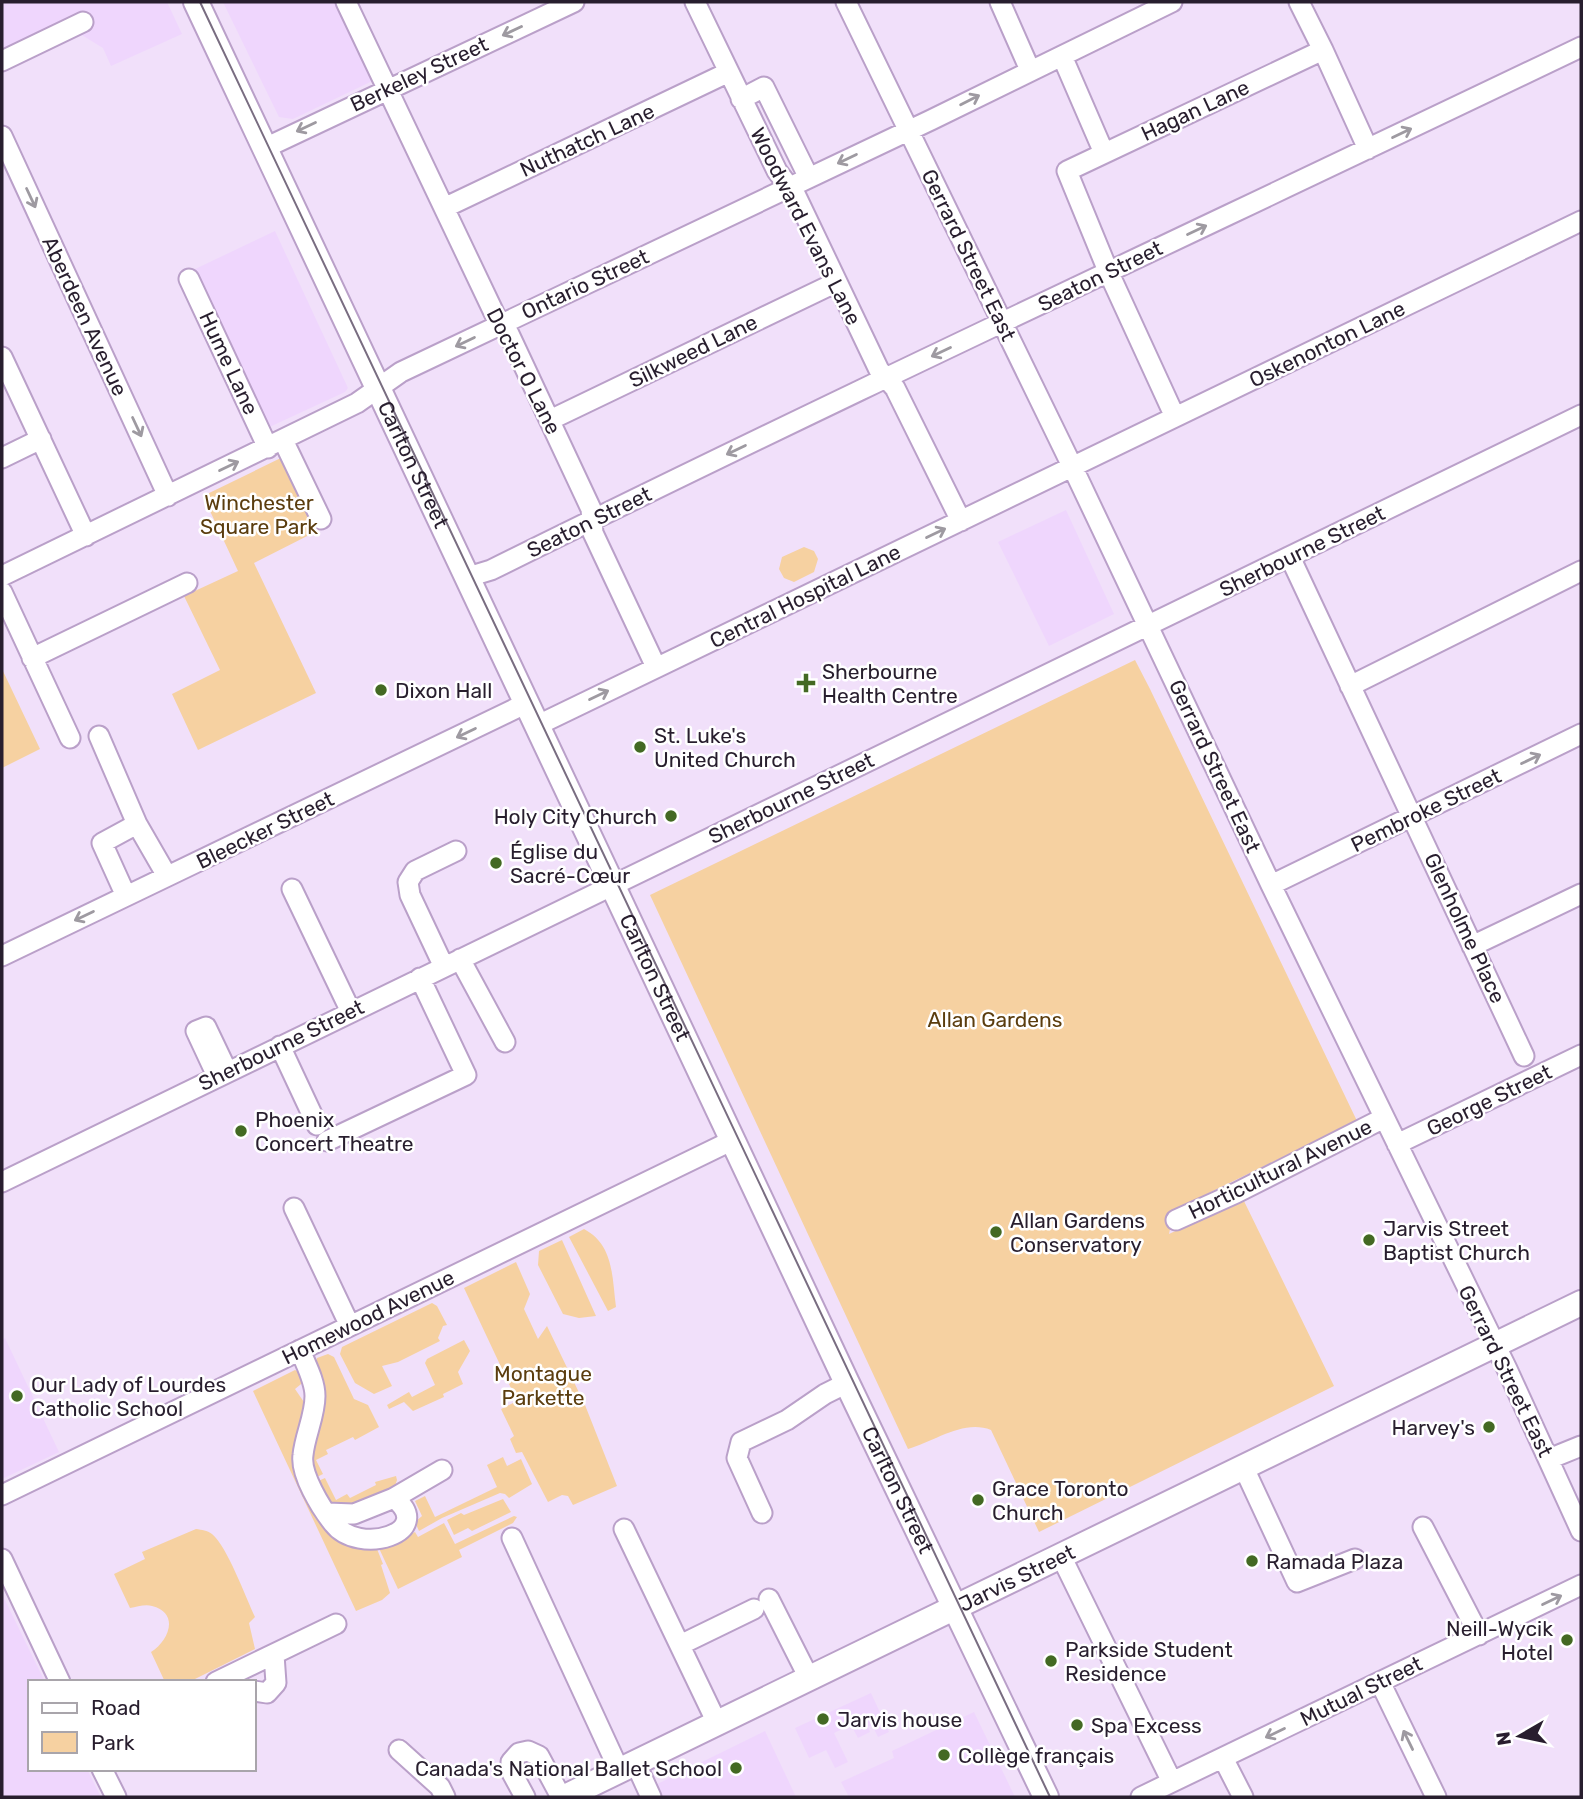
<svg xmlns="http://www.w3.org/2000/svg" width="1583" height="1799" viewBox="0 0 1583 1799" font-family="Rubik,sans-serif">
<style>
.built{fill:#efd6fd}
.green{fill:#f6d1a1}
.lines{fill:none;stroke-linecap:round;stroke-linejoin:round}
.minor-casing{stroke:#baa0c9;stroke-width:23}
.major-casing{stroke:#baa0c9;stroke-width:28}
.minor{stroke:#fff;stroke-width:19}
.major{stroke:#fff;stroke-width:24}
.tram{stroke:#796d81;stroke-width:2}
.oneway{stroke:#9e9aa1}
.poi-dot{fill:#436923;stroke:#fff;stroke-width:2.5}
.labels{text-anchor:middle;dominant-baseline:central;stroke-width:5;stroke-linejoin:round;paint-order:stroke}
.street-label{font-size:21px;fill:#281e2e;stroke:#fff}
.park-label{font-size:21px;fill:#5b3d0e;stroke:#fff}
.poi-label{font-size:21px;fill:#281e2e;stroke:#fff;text-anchor:start}
</style>
<rect width="100%" height="100%" fill="#f1e0fa"/>
<path class="built" d="M2,2H167L182,34L111,66L103,48L80,34L2,71Z
M223,2H353L387,74L293,119L279,117Z
M275,231L348,388L345,392L263,430L191,271Z
M1066,510L1114,614L1049,646L998,542Z
M5,1338L59,1452L2,1479V1340Z
M2,1594L45,1682H30V1769H87L101,1797H2Z
M871,1693L889,1732L878,1737L872,1725L868,1727L870,1732L858,1738L851,1725L834,1733L848,1762L835,1768L826,1750L809,1758L795,1728Z
M974,1712L1015,1797H849L841,1782L894,1758L892,1751Z
M765,1731L796,1797H631Z"/>
<path class="green" d="M287,455L321,529L254,563L316,693L198,750L172,694L220,670L184,596L238,571L203,496Z
M804,547L814,551L818,559L814,572L794,582L784,578L779,569L782,557Z
M1135,660L1150,689L1357,1121L1174,1210L1169,1234L1243,1199L1334,1386L1039,1532L991,1430C963,1419 934,1442 908,1449L650,895Z
M2,669L40,749L2,768Z
M584,1229C614,1245 612,1277 616,1307L608,1311L569,1237Z
M562,1240L596,1316L579,1318L563,1314L538,1265L539,1251Z
M516,1262L530,1294L524,1309L538,1339L547,1326L585,1405L617,1486L573,1505L568,1496L562,1495L548,1502L522,1452L516,1453L510,1439L514,1436L501,1409L517,1401L464,1288Z
M432,1303L437,1306L447,1325L443,1326L438,1338L440,1341L398,1362L382,1366L392,1386L374,1394L355,1383L340,1354L342,1347Z
M464,1340L470,1351L458,1372L463,1384L443,1394L444,1397L413,1411L404,1402L389,1409L387,1405L409,1392L412,1397L435,1385L425,1363L427,1359Z
M328,1354L334,1357L354,1399L368,1405L379,1427L355,1440L353,1437L326,1450L328,1454L316,1460L323,1474L315,1478L310,1445L314,1366L317,1358Z
M295,1370L302,1374L306,1380L295,1389L306,1405L317,1513L375,1544L383,1564L381,1565L390,1593L382,1600L356,1611L253,1391Z
M503,1457L507,1466L521,1459L532,1484L509,1498L505,1494L500,1493L442,1518L419,1531L415,1522L422,1516L415,1501L425,1496L435,1517L497,1487L487,1465Z
M396,1476L397,1480L395,1486L351,1509L331,1504L316,1482L325,1478L336,1500L347,1494L350,1498L376,1485L375,1482Z
M503,1499L511,1512L509,1513L472,1531L468,1528L454,1535L447,1520L461,1513L464,1515Z
M514,1516L517,1517L513,1523L459,1550L462,1557L398,1589L377,1544L401,1539L415,1532L418,1537L444,1523L455,1544Z
M196,1529C202,1530 207,1530 212,1534C227,1546 246,1598 255,1617L249,1623L255,1649L189,1682H165L151,1652C169,1641 180,1613 152,1606C145,1604 137,1607 130,1608L114,1574L145,1559L142,1552Z"/>
<g class="lines">
<defs>
<path id="minor" d="M346,2L495,315L509,334L591,509L593,533L656,667
M695,2L777,171L796,196L879,370L895,388L961,521
M846,2L1072,466L1271,885L1507,1369L1581,1531
M1000,2L1030,70
M1299,2L1323,50
M1062,56L1104,153
M2,61L83,22
M741,99L764,87L809,178
M2,136L168,496
M265,148L574,2
M446,207L729,72
M189,279L268,448
M2,357L86,536
M1175,417L1108,271L1067,171L1323,50L1368,149
M550,420L837,282
M283,440L321,519
M2,458L41,439
M1290,557L1524,1056
M2,576L357,403L401,372L931,120L1172,2
M468,577L491,570C852,391 1218,221 1581,47
M2,592L70,738
M32,658L187,583
M1350,686L1581,571
M538,725L1581,221
M99,736L137,824
M1271,885L1581,734
M292,889L351,1012
M126,896L102,843L137,824L167,876
M1472,946L1581,894
M2,956L527,703
M460,959L505,1042
M444,967L410,895L408,882L415,871L456,851
M280,1046L317,1125
M217,1076L196,1031L206,1027L227,1071
M327,1141L466,1075L420,978
M1397,1144L1581,1055
M2,1182L1581,415
M294,1208L350,1326
M1176,1220L1236,1193L1384,1118
M300,1350C306,1365 315,1381 315,1396C315,1416 305,1435 303,1455C300,1474 321,1508 333,1523C359,1557 437,1532 394,1498
M1549,1459L1581,1446
M1243,1466L1297,1582L1355,1559
M2,1495L733,1140
M327,1513L354,1514L394,1498L442,1470
M762,1513L737,1458L741,1442L787,1420L825,1394L847,1383
M1423,1527L1479,1635
M624,1529L717,1723
M512,1538L619,1770
M1061,1556L1172,1782
M2,1559L60,1682
M769,1599L809,1678
M680,1645L754,1609
M216,1682L336,1624
M1380,1682L1436,1797
M254,1691L267,1693L276,1683L274,1655
M399,1750L440,1787L445,1797
M1223,1758L1243,1797
M635,1762L651,1797
M102,1769L116,1797
M525,1797L512,1773L511,1762L519,1753L528,1751L539,1756L561,1797
M1141,1797L1581,1585"/>
<g id="major">
<path id="s1" d="M196,2L847,1383L1046,1797"/>
<path id="s2" d="M565,1797L1581,1303"/>
</g>
</defs>
<use href="#minor" class="minor-casing"/>
<use href="#major" class="major-casing"/>
<use href="#minor" class="minor"/>
<use href="#major" class="major"/>
<path class="tram" d="M200,2L1050,1797"/>
</g>
<defs><path id="oneway-shaft" d="M-6 0H5M1.5-3L5.5 0L1.5 3" fill="none" stroke-width="1.6" stroke-linecap="round" stroke-linejoin="round" transform="scale(1.75)"/></defs>
<g class="oneway">
<use href="#oneway-shaft" transform="translate(512 31) rotate(155)"/>
<use href="#oneway-shaft" transform="translate(970 100) rotate(-27)"/>
<use href="#oneway-shaft" transform="translate(306 127) rotate(155)"/>
<use href="#oneway-shaft" transform="translate(1402 133) rotate(-26)"/>
<use href="#oneway-shaft" transform="translate(847 159) rotate(154)"/>
<use href="#oneway-shaft" transform="translate(31 198) rotate(65)"/>
<use href="#oneway-shaft" transform="translate(1197 230) rotate(-25)"/>
<use href="#oneway-shaft" transform="translate(465 342) rotate(154)"/>
<use href="#oneway-shaft" transform="translate(941 352) rotate(155)"/>
<use href="#oneway-shaft" transform="translate(137 427) rotate(65)"/>
<use href="#oneway-shaft" transform="translate(736 450) rotate(154)"/>
<use href="#oneway-shaft" transform="translate(229 466) rotate(-26)"/>
<use href="#oneway-shaft" transform="translate(936 533) rotate(-26)"/>
<use href="#oneway-shaft" transform="translate(599 695) rotate(-26)"/>
<use href="#oneway-shaft" transform="translate(466 733) rotate(154)"/>
<use href="#oneway-shaft" transform="translate(1531 759) rotate(-26)"/>
<use href="#oneway-shaft" transform="translate(84 916) rotate(154)"/>
<use href="#oneway-shaft" transform="translate(1552 1600) rotate(-26)"/>
<use href="#oneway-shaft" transform="translate(1275 1733) rotate(154)"/>
<use href="#oneway-shaft" transform="translate(1408 1740) rotate(-116)"/>
</g>
<g class="poi-dot">
<path d="M802.5 672.5h7v7h7v7h-7v7h-7v-7h-7v-7h7z"/>
<circle cx="381" cy="690" r="7"/>
<circle cx="640" cy="747" r="7"/>
<circle cx="671" cy="816" r="7"/>
<circle cx="496" cy="863" r="7"/>
<circle cx="241" cy="1131" r="7"/>
<circle cx="996" cy="1232" r="7"/>
<circle cx="1369" cy="1240" r="7"/>
<circle cx="17" cy="1396" r="7"/>
<circle cx="1489" cy="1427" r="7"/>
<circle cx="978" cy="1500" r="7"/>
<circle cx="1252" cy="1561" r="7"/>
<circle cx="1567" cy="1640" r="7"/>
<circle cx="1051" cy="1661" r="7"/>
<circle cx="823" cy="1719" r="7"/>
<circle cx="1077" cy="1725" r="7"/>
<circle cx="944" cy="1755" r="7"/>
<circle cx="736" cy="1768" r="7"/>
</g>
<g class="labels">
<g class="street-label">
<text transform="translate(419 74) rotate(-25)">Berkeley Street</text>
<text transform="translate(1195 110) rotate(-25)">Hagan Lane</text>
<text transform="translate(587 140) rotate(-25)">Nuthatch Lane</text>
<text transform="translate(806 226) rotate(63)">Woodward Evans Lane</text>
<text transform="translate(969 255) rotate(64)">Gerrard Street East</text>
<text transform="translate(1100 276) rotate(-26)">Seaton Street</text>
<text transform="translate(585 284) rotate(-25)">Ontario Street</text>
<text transform="translate(85 316) rotate(65)">Aberdeen Avenue</text>
<text transform="translate(1327 344) rotate(-26)">Oskenonton Lane</text>
<text transform="translate(693 351) rotate(-26)">Silkweed Lane</text>
<text transform="translate(229 363) rotate(65)">Hume Lane</text>
<text transform="translate(524 371) rotate(63)">Doctor O Lane</text>
<text stroke="none"><textPath href="#s1" startOffset="511">Carlton Street</textPath></text>
<text transform="translate(589 522) rotate(-26)">Seaton Street</text>
<text transform="translate(1302 551) rotate(-26)">Sherbourne Street</text>
<text transform="translate(805 596) rotate(-26)">Central Hospital Lane</text>
<text transform="translate(1215 766) rotate(65)">Gerrard Street East</text>
<text transform="translate(791 798) rotate(-26)">Sherbourne Street</text>
<text transform="translate(1426 810) rotate(-26)">Pembroke Street</text>
<text transform="translate(265 830) rotate(-26)">Bleecker Street</text>
<text transform="translate(1465 928) rotate(65)">Glenholme Place</text>
<text stroke="none"><textPath href="#s1" startOffset="1078">Carlton Street</textPath></text>
<text transform="translate(281 1045) rotate(-26)">Sherbourne Street</text>
<text transform="translate(1489 1100) rotate(-26)">George Street</text>
<text transform="translate(1280 1169) rotate(-26)">Horticultural Avenue</text>
<text transform="translate(368 1317) rotate(-26)">Homewood Avenue</text>
<text transform="translate(1506 1371) rotate(64)">Gerrard Street East</text>
<text stroke="none"><textPath href="#s1" startOffset="1645">Carlton Street</textPath></text>
<text stroke="none"><textPath href="#s2" startOffset="502">Jarvis Street</textPath></text>
<text transform="translate(1361 1691) rotate(-26)">Mutual Street</text>
</g>
<g class="park-label">
<text x="259" y="502">Winchester<tspan x="259" dy="24">Square Park</tspan></text>
<text x="995" y="1019">Allan Gardens</text>
<text x="543" y="1373">Montague<tspan x="543" dy="24">Parkette</tspan></text>
</g>
<g class="poi-label">
<text x="822" y="671">Sherbourne<tspan x="822" dy="24">Health Centre</tspan></text>
<text x="395" y="690">Dixon Hall</text>
<text x="654" y="735">St. Luke's<tspan x="654" dy="24">United Church</tspan></text>
<text x="657" y="816" text-anchor="end">Holy City Church</text>
<text x="510" y="851">Église du<tspan x="510" dy="24">Sacré-Cœur</tspan></text>
<text x="255" y="1119">Phoenix<tspan x="255" dy="24">Concert Theatre</tspan></text>
<text x="1010" y="1220">Allan Gardens<tspan x="1010" dy="24">Conservatory</tspan></text>
<text x="1383" y="1228">Jarvis Street<tspan x="1383" dy="24">Baptist Church</tspan></text>
<text x="31" y="1384">Our Lady of Lourdes<tspan x="31" dy="24">Catholic School</tspan></text>
<text x="1475" y="1427" text-anchor="end">Harvey's</text>
<text x="992" y="1488">Grace Toronto<tspan x="992" dy="24">Church</tspan></text>
<text x="1266" y="1561">Ramada Plaza</text>
<text x="1553" y="1628" text-anchor="end">Neill-Wycik<tspan x="1553" dy="24">Hotel</tspan></text>
<text x="1065" y="1649">Parkside Student<tspan x="1065" dy="24">Residence</tspan></text>
<text x="837" y="1719">Jarvis house</text>
<text x="1091" y="1725">Spa Excess</text>
<text x="958" y="1755">Collège français</text>
<text x="722" y="1768" text-anchor="end">Canada's National Ballet School</text>
</g>
</g>
<rect width="1583" height="1799" fill="none" stroke="#281e2e" stroke-width="7"/>
<rect x="28" y="1680" width="228" height="91" fill="#ffffff" stroke="#a9a5ab" stroke-width="2"/>
<rect x="42" y="1703" width="35" height="10" fill="#ffffff" stroke="#a9a5ab" stroke-width="2"/>
<text x="91" y="1715" font-size="21" fill="#281e2e">Road</text>
<rect x="42" y="1732" width="35" height="21" fill="#f6d1a1" stroke="#a9a5ab" stroke-width="2"/>
<text x="91" y="1750" font-size="21" fill="#281e2e">Park</text>
<g transform="translate(1520 1736) rotate(261)" stroke="#ffffff" stroke-width="5" paint-order="stroke">
<path d="M0-5L12 26L0 18L-12 26Z" fill="#281e2e"/>
<text y="-10" font-size="19" font-weight="bold" text-anchor="middle" fill="#281e2e">N</text>
</g>
</svg>
